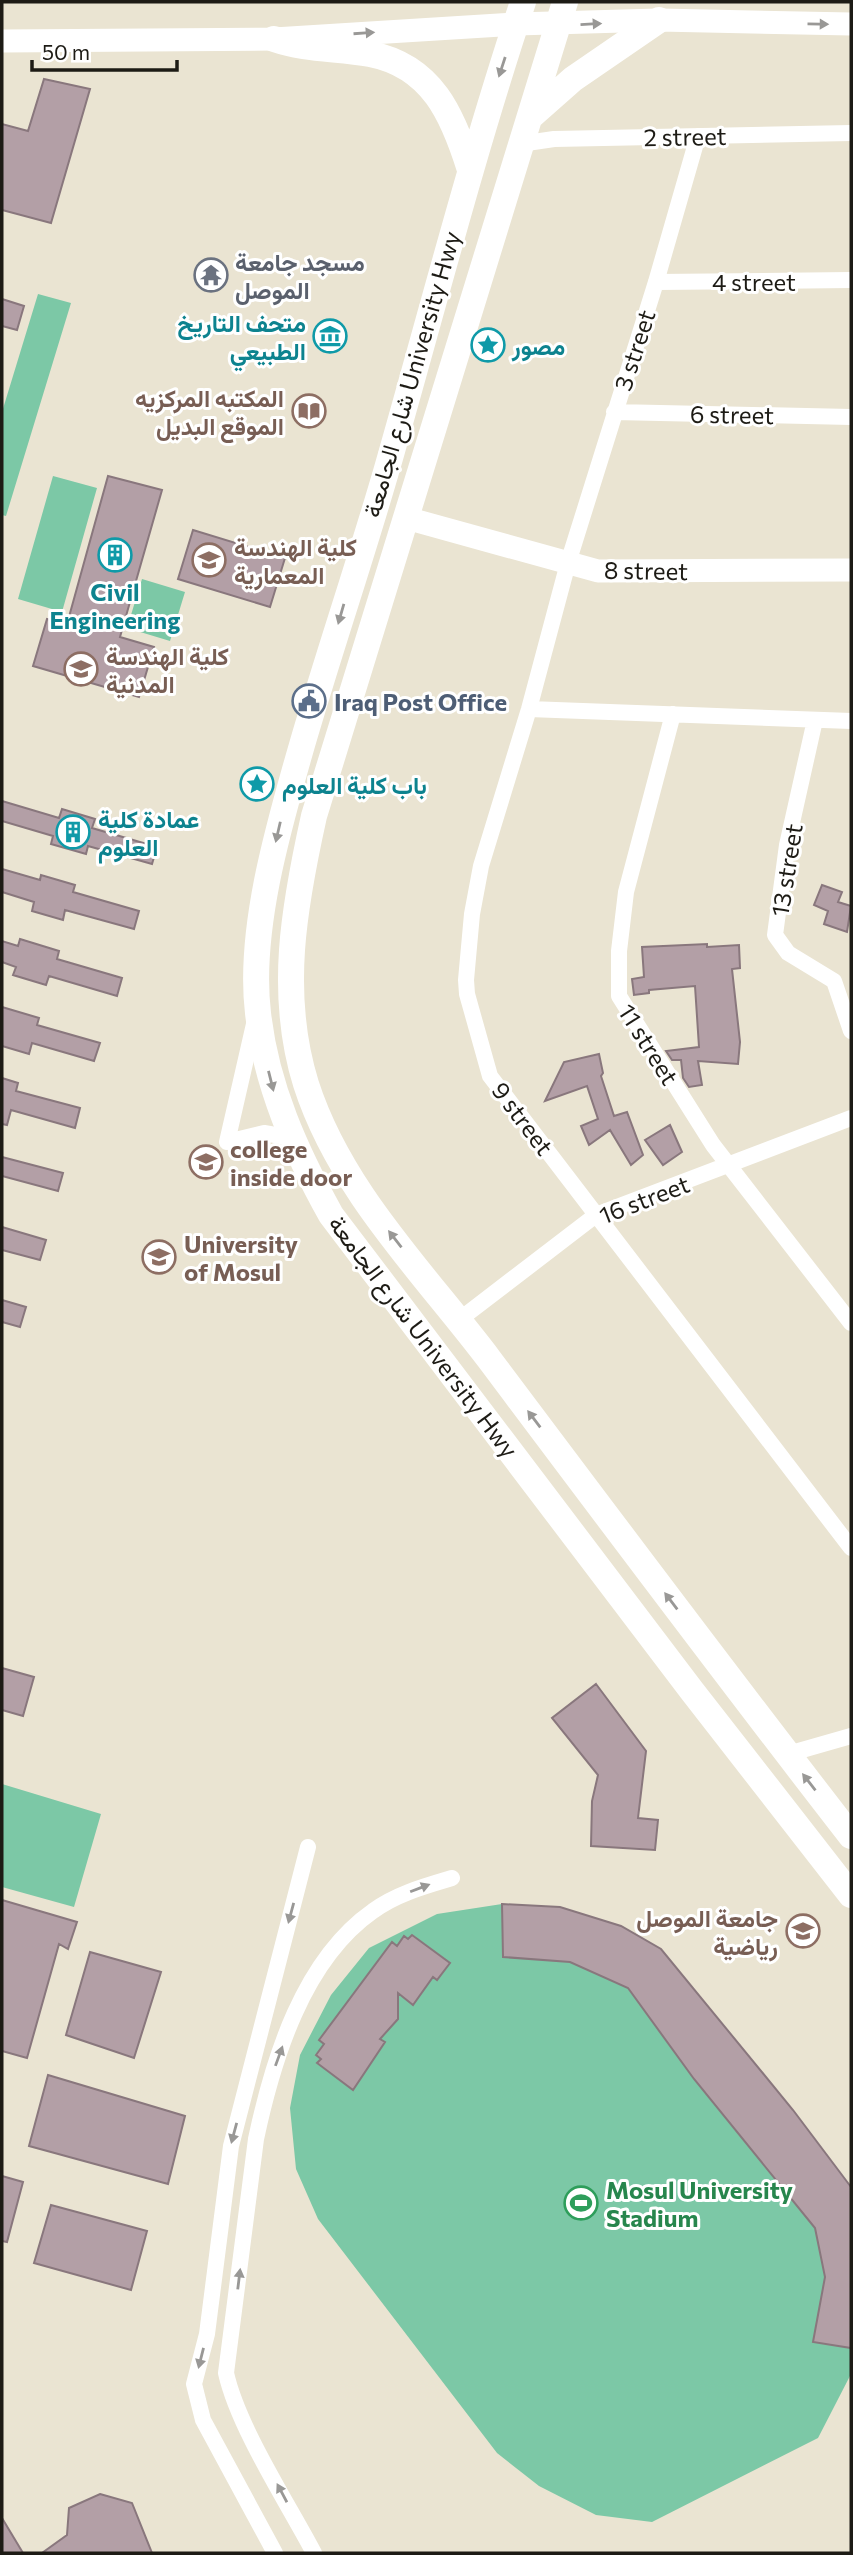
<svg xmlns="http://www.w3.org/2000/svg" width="853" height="2555" viewBox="0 0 853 2555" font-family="Commissioner,Vazirmatn,sans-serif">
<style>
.green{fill:#7cc8a6}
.building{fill:#b39fa6;stroke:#89777d;stroke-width:2}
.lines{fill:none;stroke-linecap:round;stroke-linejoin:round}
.street{stroke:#fff;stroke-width:16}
.secondary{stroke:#fff;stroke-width:23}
.primary{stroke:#fff;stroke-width:26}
.oneway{fill:#999896}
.labels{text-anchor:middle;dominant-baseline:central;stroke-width:6;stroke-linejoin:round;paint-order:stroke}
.street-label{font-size:24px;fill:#1d1b15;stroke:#fff}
.worship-label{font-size:24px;font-weight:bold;fill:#5b616d;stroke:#fff;text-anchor:start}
.culture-label{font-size:24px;font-weight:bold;fill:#0d838f;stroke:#fff;text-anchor:start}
.education-label{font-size:24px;font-weight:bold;fill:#785e54;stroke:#fff;text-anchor:start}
.service-label{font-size:24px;font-weight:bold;fill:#4e5e75;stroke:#fff;text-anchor:start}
.leisure-label{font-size:24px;font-weight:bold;fill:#27864d;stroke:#fff;text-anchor:start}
</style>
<rect width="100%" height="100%" fill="#eae4d2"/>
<path class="green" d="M38,294L71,303L6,516L2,515V412Z
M53,476L97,488L62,612L18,599Z
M142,579L185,592L170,641L127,628Z
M2,1784L101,1814L74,1907L2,1887Z
M502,1904L560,1907L622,1926L661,1949L793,2110L851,2187V2374L818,2438L652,2522L596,2515L539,2486L497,2453L318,2219L296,2169L290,2108L300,2055L331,1995L369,1948L437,1914Z"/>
<path class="building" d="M44,79L90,89L51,223L2,210V124L28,131Z
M2,299L24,306L17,330L2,326Z
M108,476L162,490L120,637L154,647L139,697L33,666L47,619L67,624Z
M193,530L285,558L270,607L178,579Z
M2,801L59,818L62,809L95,819L92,828L157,847L152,864L88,846L86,854L51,844L53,836L2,821Z
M2,869L40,880L41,875L75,885L73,892L139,911L134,929L65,910L63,920L32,911L34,902L2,892Z
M822,885L842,892L838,902L851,906L847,932L824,924L828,911L814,905Z
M20,939L59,951L57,959L122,978L117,996L49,976L46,985L13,975L16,967L2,962V941L18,946Z
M707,944V947L739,945L740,968L732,969L740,1042L738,1064L698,1061L702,1085L689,1087L683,1078L681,1060H672L666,1051L699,1047L695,986L649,990V993L634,995L632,979L644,977L642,947Z
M2,1007L39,1018L37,1025L100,1043L94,1061L32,1043L29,1054L2,1046Z
M599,1054L603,1073L601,1076L614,1116L627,1112L643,1155L631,1165L610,1130L589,1145L581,1126L598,1119L587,1086L545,1101L564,1062Z
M2,1078L18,1083L16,1091L80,1108L75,1128L11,1110L7,1125L2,1124Z
M670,1125L682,1152L663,1165L645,1140Z
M2,1157L63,1173L58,1191L2,1176Z
M2,1227L46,1240L40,1260L2,1250Z
M2,1300L26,1307L20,1327L2,1322Z
M2,1668L34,1677L23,1716L2,1710Z
M596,1684L646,1751L638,1818L658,1820L655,1850L591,1846L592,1801L598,1775L552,1718Z
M2,1900L77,1922L68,1949L59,1944L27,2058L2,2051Z
M502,1904L560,1907L621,1926L661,1949L793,2110L851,2187V2348L813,2342L825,2277L815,2228L694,2079L628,1988L570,1962L503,1957Z
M412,1935L450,1963L437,1980L433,1977L413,2005L398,1993V2019L380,2039L385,2042L353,2090L317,2063L321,2059L316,2055L324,2044L319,2040L392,1942L397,1946L404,1936L408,1939Z
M90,1952L161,1972L134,2058L66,2035Z
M48,2075L185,2116L168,2184L29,2146Z
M2,2176L23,2182L7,2242L2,2241Z
M51,2205L147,2231L131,2290L34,2263Z
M100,2494L132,2503L152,2553H42L67,2535L69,2508Z
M2,2518L23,2553H2Z"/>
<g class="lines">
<path class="street" d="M698,136L656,282L568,563L529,709L481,866L472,914L466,980L467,994L490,1076L851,1548
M520,144L554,139L851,133
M656,282L851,280
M614,412L851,417
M529,709L851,721
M673,714L626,892L619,951V996L713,1145L851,1323
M815,720L787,845L775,935L788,953L834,981L851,1031
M227,1142L254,1024
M227,1142L264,1133L292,1138
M459,1320L596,1215L851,1118
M788,1754L851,1736
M275,2553L203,2420L194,2384L207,2334L231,2146L308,1847
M314,2553C287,2502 238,2427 226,2373L256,2139C273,2059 303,1960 373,1911C396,1894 425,1886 452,1878"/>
<path class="secondary" d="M2,41L274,39L516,24L659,20L851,24
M406,518L598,571L851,570"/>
<path class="primary" d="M523,2C472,155 432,311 388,465C361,559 329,652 302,745C279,825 248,930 258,1013C266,1086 296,1152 331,1215L692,1691L851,1895
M565,2L314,816C294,906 278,994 306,1084C340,1190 423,1272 489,1359C609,1519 728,1678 851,1836
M274,39C306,50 338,48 370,54C432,66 453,115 470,170
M530,117L573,79L659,20"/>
</g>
<defs><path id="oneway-solid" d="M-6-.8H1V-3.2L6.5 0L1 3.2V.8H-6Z" transform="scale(1.75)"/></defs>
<g class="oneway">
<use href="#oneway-solid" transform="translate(591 24) rotate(-3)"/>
<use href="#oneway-solid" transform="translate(818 24) rotate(1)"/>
<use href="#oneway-solid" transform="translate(364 33) rotate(-4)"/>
<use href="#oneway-solid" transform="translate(502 67) rotate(108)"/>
<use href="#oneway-solid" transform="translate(341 614) rotate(106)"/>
<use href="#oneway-solid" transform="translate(278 832) rotate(103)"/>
<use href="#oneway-solid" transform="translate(271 1081) rotate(76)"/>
<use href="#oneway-solid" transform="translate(395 1239) rotate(-128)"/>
<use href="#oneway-solid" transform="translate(534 1419) rotate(-127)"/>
<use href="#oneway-solid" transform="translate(671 1601) rotate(-127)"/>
<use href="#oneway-solid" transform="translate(809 1782) rotate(-128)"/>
<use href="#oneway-solid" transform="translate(420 1888) rotate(-21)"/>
<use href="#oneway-solid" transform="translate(291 1913) rotate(105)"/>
<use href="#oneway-solid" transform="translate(279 2056) rotate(-70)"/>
<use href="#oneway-solid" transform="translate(234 2133) rotate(105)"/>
<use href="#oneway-solid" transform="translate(239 2279) rotate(-83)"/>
<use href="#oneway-solid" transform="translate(201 2358) rotate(104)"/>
<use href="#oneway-solid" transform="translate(282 2493) rotate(-118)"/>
</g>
<defs>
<symbol id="temple-ring" viewBox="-11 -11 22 22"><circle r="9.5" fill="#fff" stroke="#6b7280" stroke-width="1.5"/><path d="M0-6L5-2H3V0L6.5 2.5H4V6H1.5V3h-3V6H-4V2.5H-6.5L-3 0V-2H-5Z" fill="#6b7280"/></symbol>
<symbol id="museum-ring" viewBox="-11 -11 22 22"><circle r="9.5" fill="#fff" stroke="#0f9aa8" stroke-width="1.5"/><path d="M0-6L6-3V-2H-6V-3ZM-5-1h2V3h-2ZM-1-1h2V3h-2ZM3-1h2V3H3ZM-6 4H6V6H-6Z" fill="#0f9aa8"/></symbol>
<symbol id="sight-ring" viewBox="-11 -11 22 22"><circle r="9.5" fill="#fff" stroke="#0f9aa8" stroke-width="1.5"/><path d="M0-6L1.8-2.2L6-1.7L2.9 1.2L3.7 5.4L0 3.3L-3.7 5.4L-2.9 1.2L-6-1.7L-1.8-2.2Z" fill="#0f9aa8"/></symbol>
<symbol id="library-ring" viewBox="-11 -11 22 22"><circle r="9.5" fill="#fff" stroke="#8d6e63" stroke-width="1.5"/><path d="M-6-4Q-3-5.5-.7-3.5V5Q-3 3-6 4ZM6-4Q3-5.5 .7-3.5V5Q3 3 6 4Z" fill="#8d6e63"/></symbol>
<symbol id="building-ring" viewBox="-11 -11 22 22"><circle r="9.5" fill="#fff" stroke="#0f9aa8" stroke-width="1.5"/><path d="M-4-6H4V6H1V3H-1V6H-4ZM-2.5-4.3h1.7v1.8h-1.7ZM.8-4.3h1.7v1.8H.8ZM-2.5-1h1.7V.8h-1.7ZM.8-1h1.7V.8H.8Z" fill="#0f9aa8"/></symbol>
<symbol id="university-ring" viewBox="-11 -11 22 22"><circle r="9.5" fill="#fff" stroke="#8d6e63" stroke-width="1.5"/><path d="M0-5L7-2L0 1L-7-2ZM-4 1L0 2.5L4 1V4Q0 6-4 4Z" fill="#8d6e63"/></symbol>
<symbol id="civic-ring" viewBox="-11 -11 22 22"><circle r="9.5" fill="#fff" stroke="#5c6f8a" stroke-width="1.5"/><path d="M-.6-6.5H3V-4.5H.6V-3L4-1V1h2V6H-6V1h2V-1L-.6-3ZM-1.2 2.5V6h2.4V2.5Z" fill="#5c6f8a"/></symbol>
<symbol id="stadium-ring" viewBox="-11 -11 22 22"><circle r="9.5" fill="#fff" stroke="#2e9e5b" stroke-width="1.5"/><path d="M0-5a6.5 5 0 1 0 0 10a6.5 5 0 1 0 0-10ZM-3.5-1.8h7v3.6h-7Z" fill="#2e9e5b"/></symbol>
</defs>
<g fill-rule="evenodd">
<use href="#temple-ring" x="192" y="256" width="38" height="38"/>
<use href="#museum-ring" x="311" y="317" width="38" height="38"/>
<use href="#sight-ring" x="469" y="326" width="38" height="38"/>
<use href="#library-ring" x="290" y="392" width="38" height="38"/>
<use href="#building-ring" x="96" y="536" width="38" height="38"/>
<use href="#university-ring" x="190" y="541" width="38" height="38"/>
<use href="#university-ring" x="62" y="650" width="38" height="38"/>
<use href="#civic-ring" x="290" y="682" width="38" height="38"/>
<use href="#sight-ring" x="238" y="765" width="38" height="38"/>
<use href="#building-ring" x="54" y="813" width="38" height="38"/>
<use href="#university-ring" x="187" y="1143" width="38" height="38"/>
<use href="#university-ring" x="140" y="1238" width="38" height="38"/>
<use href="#university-ring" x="784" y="1912" width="38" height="38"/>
<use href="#stadium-ring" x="562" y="2184" width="38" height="38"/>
</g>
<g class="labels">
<g class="street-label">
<text transform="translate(685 136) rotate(-1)">2 street</text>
<text x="754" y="281">4 street</text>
<text transform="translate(634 350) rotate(-72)">3 street</text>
<text transform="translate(411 374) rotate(-74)">شارع الجامعة University Hwy</text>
<text transform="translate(732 414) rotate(1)">6 street</text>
<text transform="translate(646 570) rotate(1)">8 street</text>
<text transform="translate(786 870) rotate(-81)">13 street</text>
<text transform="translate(649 1044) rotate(58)">11 street</text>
<text transform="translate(523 1118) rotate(53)">9 street</text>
<text transform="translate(644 1199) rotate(-21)">16 street</text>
<text transform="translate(424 1336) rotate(53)">شارع الجامعة University Hwy</text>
</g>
<g class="worship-label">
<text x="235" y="261">مسجد جامعة<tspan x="235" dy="28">الموصل</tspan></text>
</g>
<g class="culture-label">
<text x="306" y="322" text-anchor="end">متحف التاريخ<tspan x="306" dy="28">الطبيعي</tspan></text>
<text x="512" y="345">مصور</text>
<text x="115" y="591" text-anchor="middle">Civil<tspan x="115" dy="28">Engineering</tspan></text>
<text x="282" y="784">باب كلية العلوم</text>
<text x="98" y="818">عمادة كلية<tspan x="98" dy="28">العلوم</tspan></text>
</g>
<g class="education-label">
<text x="284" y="397" text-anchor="end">المكتبه المركزيه<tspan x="284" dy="28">الموقع البديل</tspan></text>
<text x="234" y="546">كلية الهندسة<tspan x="234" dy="28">المعمارية</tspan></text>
<text x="106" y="655">كلية الهندسة<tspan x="106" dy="28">المدنية</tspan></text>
<text x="230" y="1148">college<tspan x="230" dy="28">inside door</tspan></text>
<text x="184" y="1243">University<tspan x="184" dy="28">of Mosul</tspan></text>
<text x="778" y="1917" text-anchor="end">جامعة الموصل<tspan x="778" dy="28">رياضية</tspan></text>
</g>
<g class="service-label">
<text x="334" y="701">Iraq Post Office</text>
</g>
<g class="leisure-label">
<text x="606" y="2189">Mosul University<tspan x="606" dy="28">Stadium</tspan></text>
</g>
</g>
<rect width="853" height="2555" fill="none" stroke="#1d1b15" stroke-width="7"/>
<path d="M32 60v10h145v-10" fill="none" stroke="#1d1b15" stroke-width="3.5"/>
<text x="42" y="60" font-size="21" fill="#1d1b15" stroke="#ffffff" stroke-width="5" paint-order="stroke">50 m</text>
</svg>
